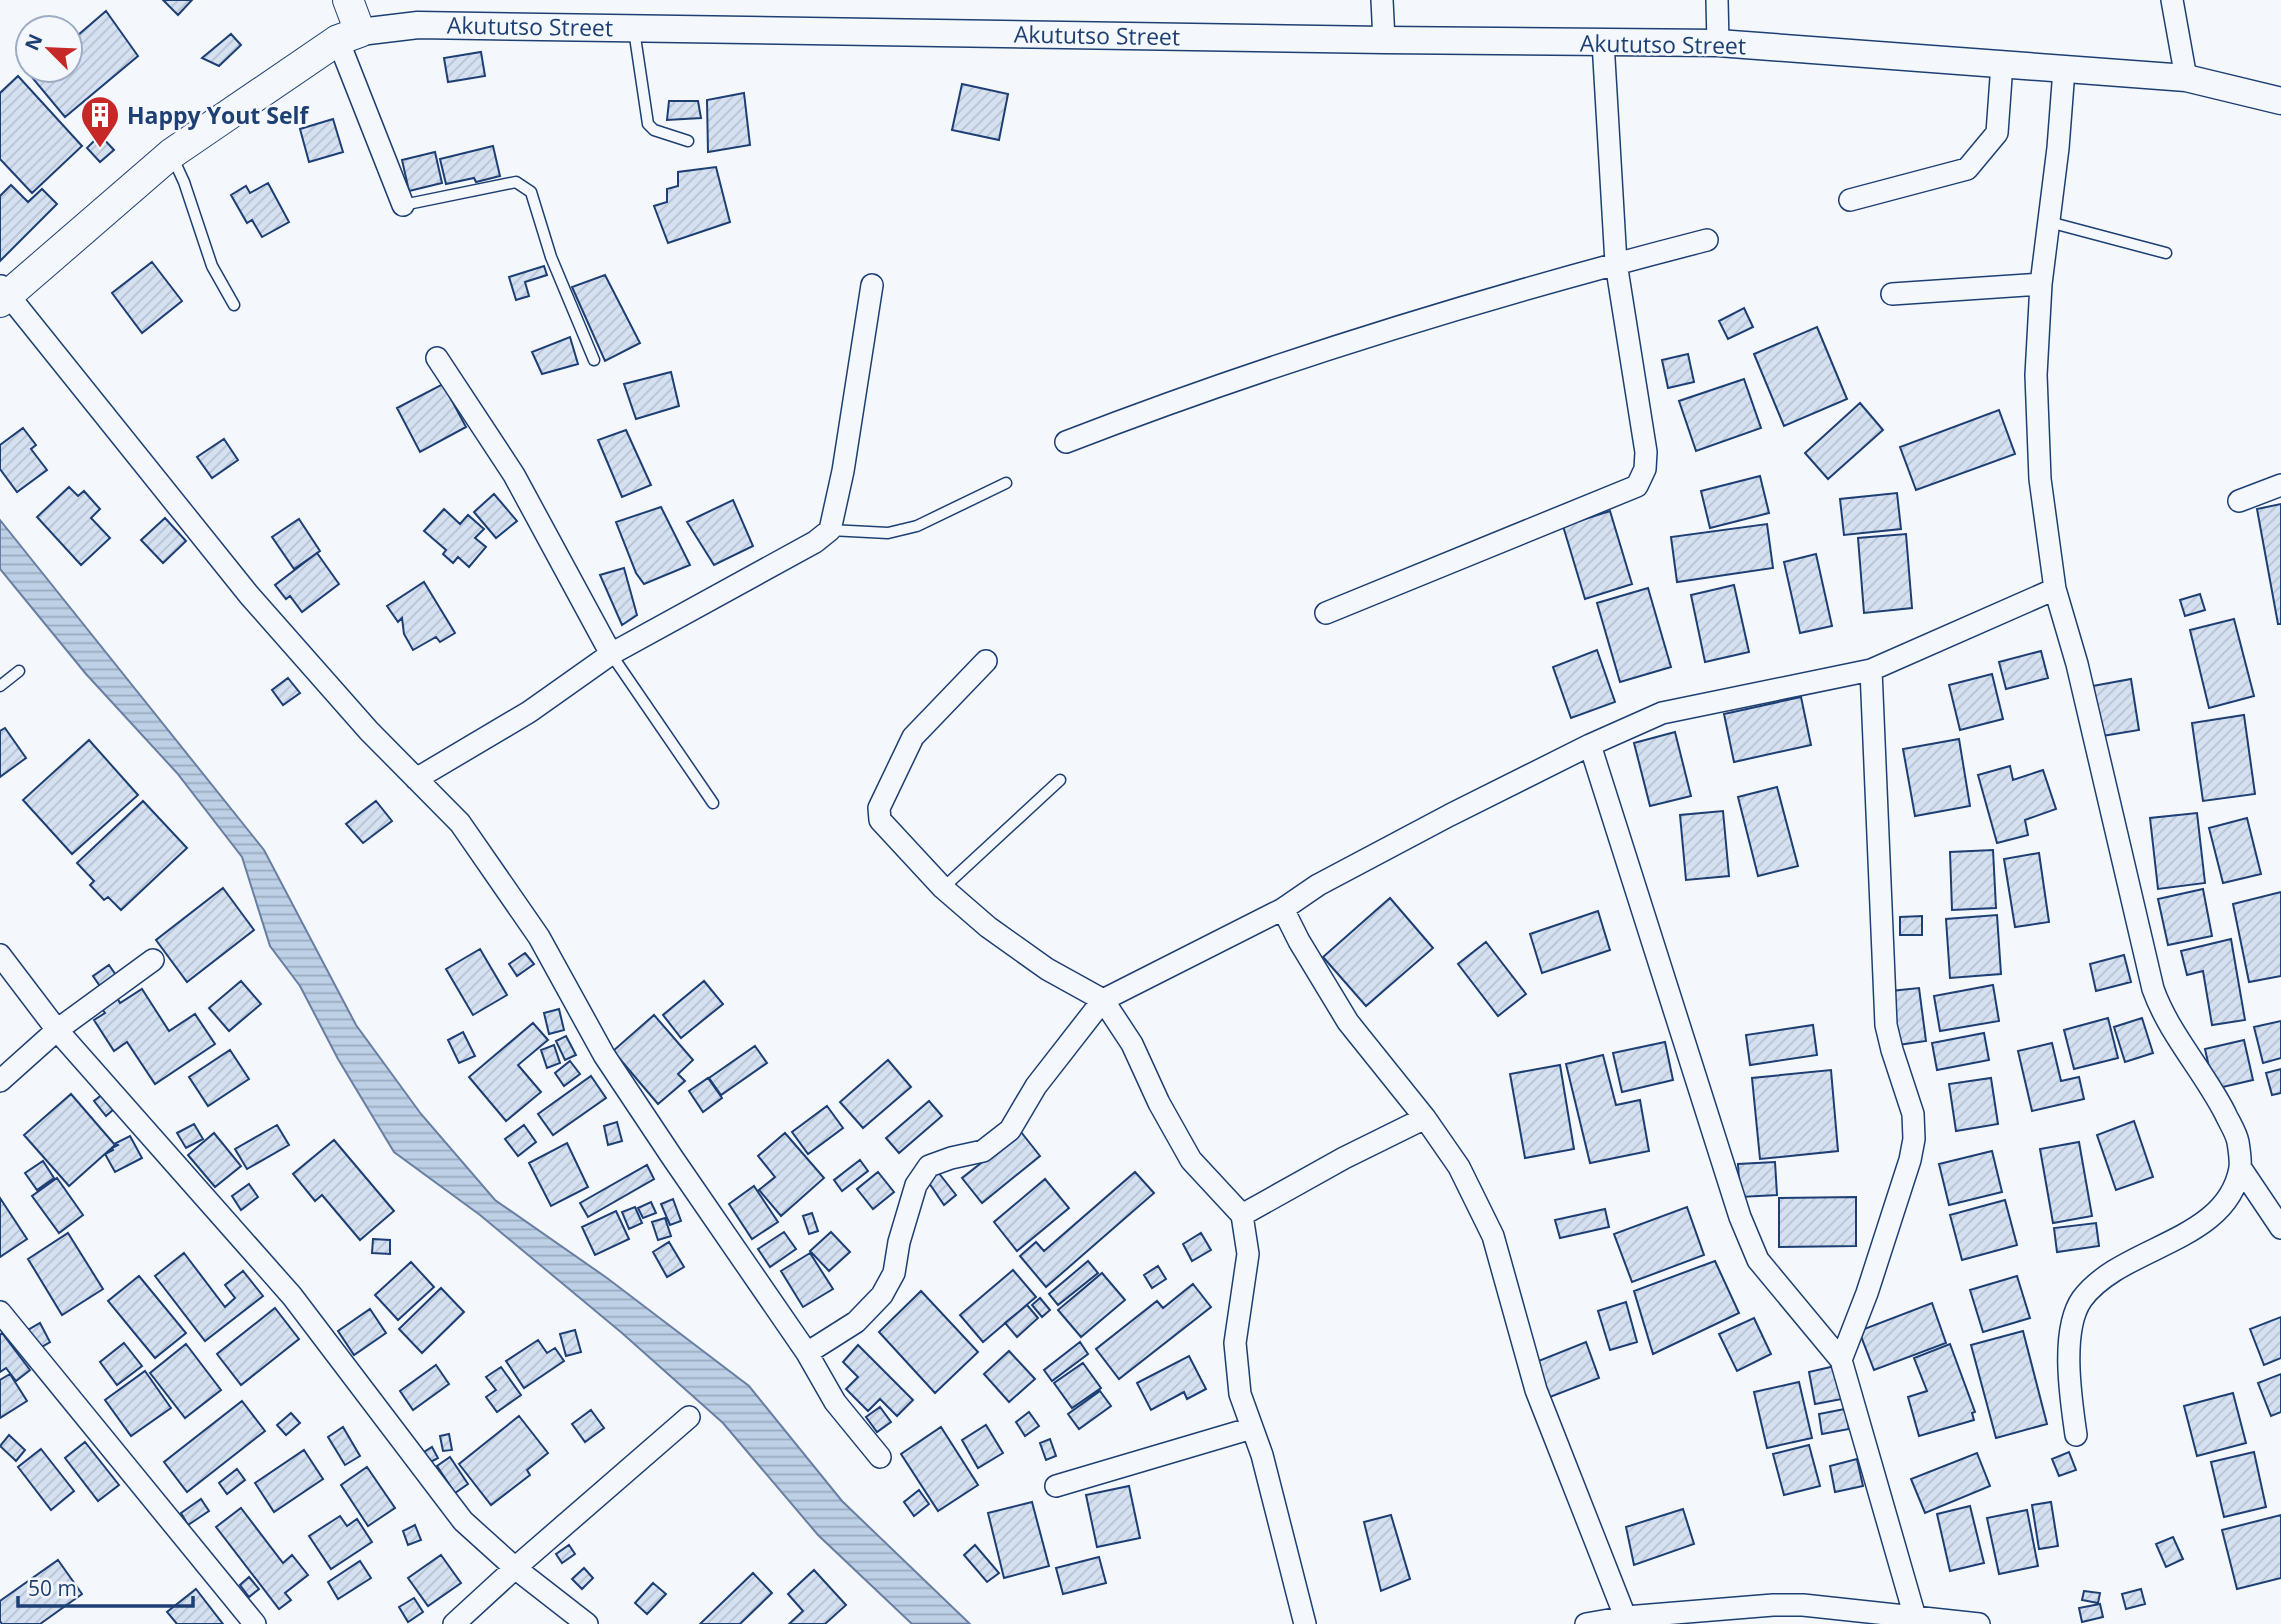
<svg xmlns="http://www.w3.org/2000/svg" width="2281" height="1624" viewBox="0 0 2281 1624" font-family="'Open Sans',sans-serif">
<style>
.water{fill:url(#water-rules);stroke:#687fa3;stroke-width:2}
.building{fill:url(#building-hatch);stroke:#1d3f73;stroke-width:2}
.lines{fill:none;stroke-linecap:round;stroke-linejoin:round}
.service-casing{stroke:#1d3f73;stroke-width:13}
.minor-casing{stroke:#1d3f73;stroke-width:24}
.tertiary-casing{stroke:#1d3f73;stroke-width:29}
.secondary-casing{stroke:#1d3f73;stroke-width:32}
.service{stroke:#f4f7fb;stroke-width:10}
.minor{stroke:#f4f7fb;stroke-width:21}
.tertiary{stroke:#f4f7fb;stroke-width:26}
.secondary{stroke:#f4f7fb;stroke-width:30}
.labels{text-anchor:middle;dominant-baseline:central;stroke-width:5;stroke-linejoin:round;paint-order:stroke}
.street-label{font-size:23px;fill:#1d3f73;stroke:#f4f7fb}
.poi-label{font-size:23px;font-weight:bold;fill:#1d3f73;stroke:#f4f7fb;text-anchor:start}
</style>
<defs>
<pattern id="water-rules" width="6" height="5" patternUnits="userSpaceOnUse" patternTransform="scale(1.75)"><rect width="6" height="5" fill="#bed0e5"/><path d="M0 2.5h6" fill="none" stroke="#9aaabe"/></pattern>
<pattern id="building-hatch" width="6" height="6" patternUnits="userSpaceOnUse" patternTransform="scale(1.75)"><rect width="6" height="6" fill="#d5e0f0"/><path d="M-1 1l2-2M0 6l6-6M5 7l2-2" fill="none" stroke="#b6c1d1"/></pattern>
</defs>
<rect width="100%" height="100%" fill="#f4f7fb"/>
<path class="water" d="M0,520L264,850L356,1025L421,1114L495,1200L607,1278L749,1386L842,1501L970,1624H912L818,1535L723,1423L622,1333L480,1215L394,1152L338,1059L300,986L270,946L242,857L177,773L86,674L0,569Z"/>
<path class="building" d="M163,0H192L178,15Z
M106,11L138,56L65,117L30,75L36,70H70V42Z
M231,34L241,45L219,66L202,58Z
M481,52L485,76L448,82L444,58Z
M18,76L82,146L32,193L0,159V93Z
M962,84L1008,94L999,140L952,130Z
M744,93L750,145L708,152L707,100Z
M669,101H698L701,118L667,120Z
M333,119L343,152L309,162L300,129Z
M100,135L114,150L100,162L87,148Z
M493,146L500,176L476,182L474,178L446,184L440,159Z
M435,152L442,183L409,191L402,160Z
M716,167L730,222L668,243L654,206L667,202V189L678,186V172Z
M268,183L289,222L262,237L252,220L247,223L231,195L246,186L250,193Z
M11,185L28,202L42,189L57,204L0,261V196Z
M152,262L182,301L142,333L112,293Z
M544,266L547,275L525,282L529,296L516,300L509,277Z
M605,275L640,343L605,361L572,287Z
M1744,308L1753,327L1728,339L1719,321Z
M1817,327L1847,399L1784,426L1754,354Z
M570,337L578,364L542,374L532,352Z
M1688,354L1694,382L1668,388L1662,360Z
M671,372L679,406L636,419L624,384Z
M1744,379L1761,428L1696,451L1679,401Z
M443,384L466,427L420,452L397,408Z
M1860,403L1883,430L1828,479L1805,453Z
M1999,410L2015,454L1916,490L1900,447Z
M23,428L36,445L31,449L47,470L17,492L0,469V445Z
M626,430L651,485L622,497L598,440Z
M224,439L238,460L212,478L197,457Z
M1760,476L1769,513L1710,528L1701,491Z
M69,487L78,496L84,491L100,509L91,518L110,538L81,565L37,517Z
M1897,493L1901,529L1844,535L1840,499Z
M494,494L517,521L496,538L474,512Z
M733,500L753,546L714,565L687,522Z
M2281,504V624H2278L2257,509Z
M661,507L690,565L644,584L636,573L616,522Z
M444,509L460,524L468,515L484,529L475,538L486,547L469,567L458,557L453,563L443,554L446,550L424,531Z
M1610,511L1632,584L1585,599L1563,526Z
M165,518L186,541L163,563L141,540Z
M299,519L320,551L294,569L272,537Z
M1767,524L1773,568L1677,582L1671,537Z
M1906,534L1912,608L1864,613L1858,538Z
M317,553L339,584L302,612L290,596L286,599L275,585Z
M1816,554L1832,626L1800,633L1784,562Z
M624,568L637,615L622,625L600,575Z
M424,582L455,633L440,642L436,637L413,650L404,634L402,618L398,622L387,606Z
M1734,585L1749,652L1705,662L1691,595Z
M1648,588L1671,667L1620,682L1597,603Z
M2200,594L2205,610L2185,616L2180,600Z
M2234,619L2254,696L2209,708L2190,630Z
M1597,650L1615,702L1571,718L1553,667Z
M2041,651L2048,678L2006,689L1999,662Z
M1992,674L2003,719L1960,730L1949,685Z
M288,678L300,693L283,705L272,690Z
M2131,679L2139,730L2096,737L2087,687Z
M1801,697L1811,745L1734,762L1724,714Z
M2244,715L2255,794L2203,801L2192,723Z
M5,728L26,758L0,777V731Z
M1675,732L1691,796L1650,806L1634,743Z
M1959,739L1970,806L1915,816L1903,749Z
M89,740L138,795L72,854L23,800Z
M2010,766L2013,780L2043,770L2056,809L2025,820L2028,835L1997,843L1978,775Z
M1777,787L1798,866L1758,876L1738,797Z
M143,801L187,848L121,910L108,897L104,900L90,885L94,881L77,863Z
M376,801L392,821L363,843L346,824Z
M1723,811L1729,876L1686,880L1680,815Z
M2197,813L2205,883L2158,889L2150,818Z
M2247,818L2261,874L2223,883L2209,828Z
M1993,850L1996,908L1952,910L1950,852Z
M2039,853L2049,922L2015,927L2004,859Z
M223,888L254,930L187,982L156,940Z
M2203,889L2212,936L2168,945L2158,899Z
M2281,892V976L2249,982L2233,904Z
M1390,898L1433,948L1366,1006L1323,957Z
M1598,911L1610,950L1542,973L1530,934Z
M1997,915L2001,974L1950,978L1946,919Z
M1922,916V935H1900V917Z
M2231,939L2245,1020L2212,1025L2203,971L2187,975L2181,951Z
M1486,942L1526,994L1498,1016L1458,964Z
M480,949L507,995L473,1015L446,969Z
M525,953L534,964L517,976L509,964Z
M2124,955L2131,982L2096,991L2090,964Z
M109,965L118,978L102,989L93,976Z
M241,981L261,1004L229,1031L209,1008Z
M704,981L723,1004L681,1038L663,1015Z
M1993,985L1999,1021L1940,1031L1934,996Z
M1919,988L1926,1041L1898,1045L1891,991Z
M142,989L169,1031L195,1014L215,1044L155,1084L127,1042L114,1051L94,1020L105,1013L99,1005L115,994L120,1003Z
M559,1009L564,1030L549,1034L544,1013Z
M654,1015L693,1060L678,1074L685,1081L658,1104L613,1051Z
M2108,1018L2118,1058L2074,1069L2064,1030Z
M2142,1018L2153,1053L2125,1062L2114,1027Z
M2281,1021V1058L2263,1063L2254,1027Z
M533,1023L548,1040L518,1065L541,1092L506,1121L469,1077Z
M1813,1025L1817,1055L1750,1065L1746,1035Z
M463,1032L475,1056L459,1063L448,1040Z
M1984,1033L1989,1060L1937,1070L1932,1043Z
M566,1036L576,1055L565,1060L556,1041Z
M2244,1040L2253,1080L2214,1089L2205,1049Z
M1665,1042L1673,1080L1622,1092L1613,1053Z
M2052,1043L2061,1081L2079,1077L2084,1099L2032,1111L2018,1051Z
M554,1045L560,1063L547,1068L541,1050Z
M755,1046L767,1063L721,1095L709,1078Z
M230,1050L249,1079L208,1106L189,1077Z
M1603,1055L1616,1105L1640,1100L1649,1151L1590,1163L1566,1064Z
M888,1060L911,1087L863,1128L840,1102Z
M570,1061L580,1074L564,1086L555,1073Z
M1560,1065L1574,1149L1525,1158L1510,1074Z
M2281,1069V1093L2272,1095L2266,1073Z
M1831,1070L1838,1151L1760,1159L1752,1078Z
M591,1076L606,1098L553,1135L538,1114Z
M708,1078L722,1098L703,1112L689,1091Z
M1991,1078L1998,1124L1956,1131L1949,1084Z
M104,1093L115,1108L106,1116L94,1101Z
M71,1094L115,1145L69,1186L24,1135Z
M929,1101L942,1116L899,1153L886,1138Z
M827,1106L843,1128L808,1154L792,1132Z
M2134,1121L2153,1177L2116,1190L2097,1135Z
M617,1122L622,1141L608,1145L604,1126Z
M194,1124L203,1139L186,1148L177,1133Z
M277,1125L289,1145L247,1169L235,1149Z
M524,1125L536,1142L518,1156L505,1139Z
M1021,1132L1040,1156L982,1203L962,1178Z
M214,1133L241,1166L215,1187L188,1155Z
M785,1133L824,1178L781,1216L759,1190L775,1177L758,1156Z
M130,1136L142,1158L115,1172L105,1154L113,1150L112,1148L118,1145L116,1143Z
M334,1140L394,1211L360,1240L322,1195L315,1201L293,1174Z
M2079,1142L2092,1216L2053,1223L2040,1149Z
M567,1143L588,1187L551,1206L529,1163Z
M1992,1151L2002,1192L1949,1205L1939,1164Z
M860,1160L868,1171L842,1191L834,1180Z
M43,1161L54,1178L37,1190L25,1173Z
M1775,1162L1777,1195L1740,1197L1738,1164Z
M647,1165L654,1179L588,1217L580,1203Z
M878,1172L894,1192L873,1209L857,1189Z
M938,1172L956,1195L944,1205L927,1180Z
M1135,1172L1154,1193L1046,1287L1020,1256L1036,1242L1044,1251Z
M57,1178L83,1215L59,1233L32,1196Z
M1045,1179L1069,1208L1017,1251L994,1222Z
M249,1184L258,1197L241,1210L232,1196Z
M754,1186L778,1222L752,1239L729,1204Z
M1856,1197V1246L1779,1247V1198Z
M0,1198L27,1239L0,1257Z
M673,1199L681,1221L670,1225L661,1204Z
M2005,1200L2017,1245L1962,1260L1950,1215Z
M651,1202L656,1213L643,1218L638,1208Z
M635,1207L642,1223L629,1229L622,1212Z
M1687,1207L1704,1255L1632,1282L1614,1234Z
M1605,1209L1609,1227L1560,1238L1555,1220Z
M616,1211L629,1239L595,1255L582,1227Z
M812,1213L818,1231L809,1234L803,1216Z
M665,1218L671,1236L658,1240L652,1222Z
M2096,1223L2099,1246L2057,1252L2054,1228Z
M784,1232L796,1249L770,1267L758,1249Z
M831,1232L850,1252L829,1271L810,1251Z
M68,1233L103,1289L62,1315L28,1259Z
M1201,1233L1211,1250L1192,1261L1183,1244Z
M373,1239L390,1240V1254L372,1253Z
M669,1242L684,1267L667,1277L653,1252Z
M184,1253L225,1307L235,1298L225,1285L243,1271L263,1296L205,1341L155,1276Z
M810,1253L833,1289L803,1307L781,1271Z
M1088,1261L1098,1273L1058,1305L1049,1294Z
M1715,1261L1739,1313L1653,1354L1634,1291Z
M411,1262L434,1287L398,1320L375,1295Z
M1158,1266L1166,1279L1152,1288L1144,1275Z
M1013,1270L1036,1297L983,1342L960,1315Z
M1102,1273L1125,1300L1081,1337L1058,1310Z
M139,1276L186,1333L155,1358L108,1301Z
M2017,1276L2030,1318L1983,1332L1970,1290Z
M1193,1284L1211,1307L1119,1379L1096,1349L1157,1301L1163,1308Z
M441,1288L464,1312L422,1353L399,1329Z
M921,1291L978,1352L935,1393L879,1332Z
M1040,1298L1050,1310L1042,1317L1032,1305Z
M1626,1302L1637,1342L1610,1350L1598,1311Z
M1932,1303L1946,1343L1874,1370L1859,1331Z
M1027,1305L1038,1318L1017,1337L1005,1323Z
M275,1308L299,1339L241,1385L217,1354Z
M370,1309L386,1333L354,1355L338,1331Z
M2281,1317V1358L2264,1365L2250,1329Z
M1754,1318L1771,1354L1737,1371L1719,1334Z
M40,1323L50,1342L38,1349L28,1330Z
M575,1330L581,1352L566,1356L560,1334Z
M2023,1331L2047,1424L1996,1438L1971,1345Z
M2,1333L30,1370L16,1381L6,1368L0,1372V1335Z
M538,1340L547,1353L555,1348L564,1361L524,1388L506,1361Z
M1080,1342L1088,1354L1052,1381L1044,1370Z
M1586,1342L1599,1378L1550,1397L1536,1362Z
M124,1343L142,1366L117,1385L100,1362Z
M186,1344L221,1390L185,1418L150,1373Z
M1950,1344L1975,1412L1972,1413L1974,1420L1919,1436L1908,1397L1927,1391L1914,1358Z
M858,1345L913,1400L897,1416L880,1399L868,1411L846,1389L858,1377L843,1362Z
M1009,1351L1035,1379L1009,1402L984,1374Z
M1189,1356L1206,1389L1187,1399L1184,1392L1151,1410L1137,1383Z
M1083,1363L1101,1388L1072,1408L1054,1383Z
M436,1365L449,1384L413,1410L400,1391Z
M1835,1366L1842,1399L1815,1404L1809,1372Z
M501,1367L521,1395L497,1412L486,1397L496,1390L486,1377Z
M145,1371L171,1408L131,1436L105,1400Z
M10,1374L27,1401L0,1418V1380Z
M2281,1374V1412L2271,1416L2258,1383Z
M1799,1382L1812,1438L1767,1448L1754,1392Z
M1100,1391L1111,1406L1079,1429L1068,1414Z
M2233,1393L2246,1443L2197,1456L2184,1406Z
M242,1401L265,1431L187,1492L164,1462Z
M880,1407L891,1422L877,1432L866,1417Z
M1845,1409L1849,1429L1822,1434L1819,1414Z
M591,1410L604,1428L585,1442L572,1424Z
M1029,1412L1039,1426L1025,1436L1016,1422Z
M291,1413L300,1423L286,1435L277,1425Z
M519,1416L548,1453L527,1470L530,1475L491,1505L459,1464Z
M986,1425L1003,1453L978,1468L962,1440Z
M343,1427L360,1456L345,1465L328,1437Z
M941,1427L978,1485L938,1511L901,1454Z
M449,1434L452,1450L443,1451L440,1436Z
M9,1435L25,1450L16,1461L0,1446Z
M1050,1439L1056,1456L1046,1460L1040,1443Z
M85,1442L119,1485L98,1501L65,1458Z
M1809,1445L1820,1486L1784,1495L1773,1454Z
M432,1447L438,1458L425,1465L419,1455Z
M41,1449L74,1491L51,1510L18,1467Z
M304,1450L323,1479L274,1512L255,1483Z
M2069,1452L2076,1470L2059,1476L2052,1459Z
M2254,1452L2266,1507L2224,1517L2211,1462Z
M1977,1453L1990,1486L1925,1513L1911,1479Z
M450,1457L468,1484L455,1493L437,1466Z
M1857,1459L1863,1486L1835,1492L1830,1466Z
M367,1467L395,1508L368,1526L341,1485Z
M237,1469L245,1480L227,1494L219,1483Z
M1129,1486L1140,1538L1097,1547L1086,1495Z
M919,1490L929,1504L914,1516L904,1502Z
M201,1499L209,1511L188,1525L181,1513Z
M1032,1502L1049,1566L1004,1578L988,1513Z
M2051,1502L2058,1546L2039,1549L2032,1505Z
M1970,1506L1984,1563L1950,1571L1937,1514Z
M241,1508L283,1563L292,1555L308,1575L285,1593L291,1600L279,1609L216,1527Z
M1683,1509L1694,1544L1634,1565L1626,1527Z
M2027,1510L2038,1566L1999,1574L1987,1518Z
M1391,1515L1410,1579L1381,1591L1364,1522Z
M2281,1515V1578L2237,1589L2222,1530Z
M340,1516L347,1526L357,1519L372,1542L331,1569L309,1536Z
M415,1525L421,1540L408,1545L403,1531Z
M2173,1537L2183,1559L2166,1567L2156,1544Z
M569,1545L575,1554L562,1563L556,1554Z
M975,1545L999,1573L987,1582L964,1555Z
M441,1555L461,1583L428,1606L408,1578Z
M1099,1557L1106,1583L1063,1594L1056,1568Z
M58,1560L82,1594L40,1624H2L0,1621V1601Z
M360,1561L371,1578L338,1599L328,1582Z
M584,1568L593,1578L582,1589L572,1579Z
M814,1570L846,1605L825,1624H789L803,1611L788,1594Z
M753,1573L772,1593L740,1624H700Z
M249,1577L259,1589L249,1597L240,1585Z
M653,1583L666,1594L647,1614L635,1603Z
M196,1589L223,1624H177L167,1612Z
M2141,1589L2145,1604L2126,1609L2122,1594Z
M2084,1591L2100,1593L2098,1603L2082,1600Z
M414,1598L423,1612L408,1622L399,1607Z
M2100,1604L2103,1617L2082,1622L2079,1608Z"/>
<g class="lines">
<defs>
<path id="service" d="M634,30L648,124L654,130L688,141
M172,156L184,182L212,266L234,305
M403,205L516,182L531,192L551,257L594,360
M2049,222L2166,253
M830,530L888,533L917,526L1006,483
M611,654L713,803
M0,686L19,671
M943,888L1060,780"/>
<path id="minor" d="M1382,0L1384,40
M1717,0L1718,43
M2172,0L2186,78
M338,40L403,205
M1850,200L1967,169L1997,133L2002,64
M1,286L249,595L369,731L460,823L539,937L604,1055L672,1157L807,1353L835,1402L880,1457
M1892,294L2041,284
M437,358L514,475L611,654
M1066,442C1275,361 1489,296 1707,240
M2239,501L2281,485
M2055,589L2077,664L2153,989C2169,1034 2203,1070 2225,1113C2229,1122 2236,1132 2238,1142C2239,1149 2241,1160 2240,1168C2227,1243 2122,1245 2082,1299C2060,1330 2071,1400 2076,1435
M1326,613L1637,486L1645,469L1646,452L1616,263L1603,42
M986,661L913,737L879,808L880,820L943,888L988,927L1047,969L1103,1000L1132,1044L1159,1103L1191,1160L1242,1215L1248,1254L1235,1343L1240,1394L1262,1455L1305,1624
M1590,745L1740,1217L1758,1260L1841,1360L1867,1293L1910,1160L1914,1139L1913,1114L1892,1050L1886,1025L1871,670
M416,779L529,712L611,654L815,542L830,530L843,471L872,285
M0,955L57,1030L292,1296L463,1521L515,1568L587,1624
M0,1081L57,1030L153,960
M2240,1167L2281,1228
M1242,1215L1344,1158L1425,1118
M0,1312L255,1624
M807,1353L856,1322L882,1295L894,1273L899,1242L916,1185L929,1166L951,1158L983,1151L1010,1130L1036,1086L1103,1000L1283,909
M1841,1360L1915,1617V1624
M1056,1486L1252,1428
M454,1624L515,1568L689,1417
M1586,1624L1626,1617L1773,1605H1803L1979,1624
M1628,1624L1536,1390L1493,1236L1459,1167L1425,1118L1348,1022L1299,941L1283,909L1318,885L1450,815L1590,745L1662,713L1871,670L2055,589L2040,479L2036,375L2041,284L2058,148L2064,70"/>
<path id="tertiary" d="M360,32L418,25L1384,40L1718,43L2186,78L2281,101"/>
<path id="secondary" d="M0,302L171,154L338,40L360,32L348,0"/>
</defs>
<use href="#service" class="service-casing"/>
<use href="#minor" class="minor-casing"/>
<use href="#tertiary" class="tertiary-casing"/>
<use href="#secondary" class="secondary-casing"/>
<use href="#service" class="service"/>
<use href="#minor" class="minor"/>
<use href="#tertiary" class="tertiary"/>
<use href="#secondary" class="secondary"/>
</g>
<defs>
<symbol id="building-pin" viewBox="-11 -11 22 30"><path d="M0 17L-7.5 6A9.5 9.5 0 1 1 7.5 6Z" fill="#c62828" stroke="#f4f7fb"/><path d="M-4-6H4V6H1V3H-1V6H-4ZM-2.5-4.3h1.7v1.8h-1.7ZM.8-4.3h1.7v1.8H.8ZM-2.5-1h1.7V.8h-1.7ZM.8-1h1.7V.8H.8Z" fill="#fff"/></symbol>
</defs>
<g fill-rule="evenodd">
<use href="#building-pin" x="78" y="93" width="44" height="60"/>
</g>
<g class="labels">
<g class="street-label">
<text transform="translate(530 26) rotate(1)">Akututso Street</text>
<text transform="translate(1097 35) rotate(1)">Akututso Street</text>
<text transform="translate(1663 44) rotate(1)">Akututso Street</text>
</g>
<g class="poi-label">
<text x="127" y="115">Happy Yout Self</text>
</g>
</g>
<g transform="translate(49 49) rotate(294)"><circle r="33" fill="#f4f7fb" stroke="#9eadc5" stroke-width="2"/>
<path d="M0-5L12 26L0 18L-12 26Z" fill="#c62828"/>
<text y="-10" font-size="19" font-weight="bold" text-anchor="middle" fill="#1d3f73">N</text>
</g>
<path d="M18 1596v10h175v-10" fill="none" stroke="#1d3f73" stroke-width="3.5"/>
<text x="28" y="1596" font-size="21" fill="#1d3f73" stroke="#f4f7fb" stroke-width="5" paint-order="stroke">50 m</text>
</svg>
